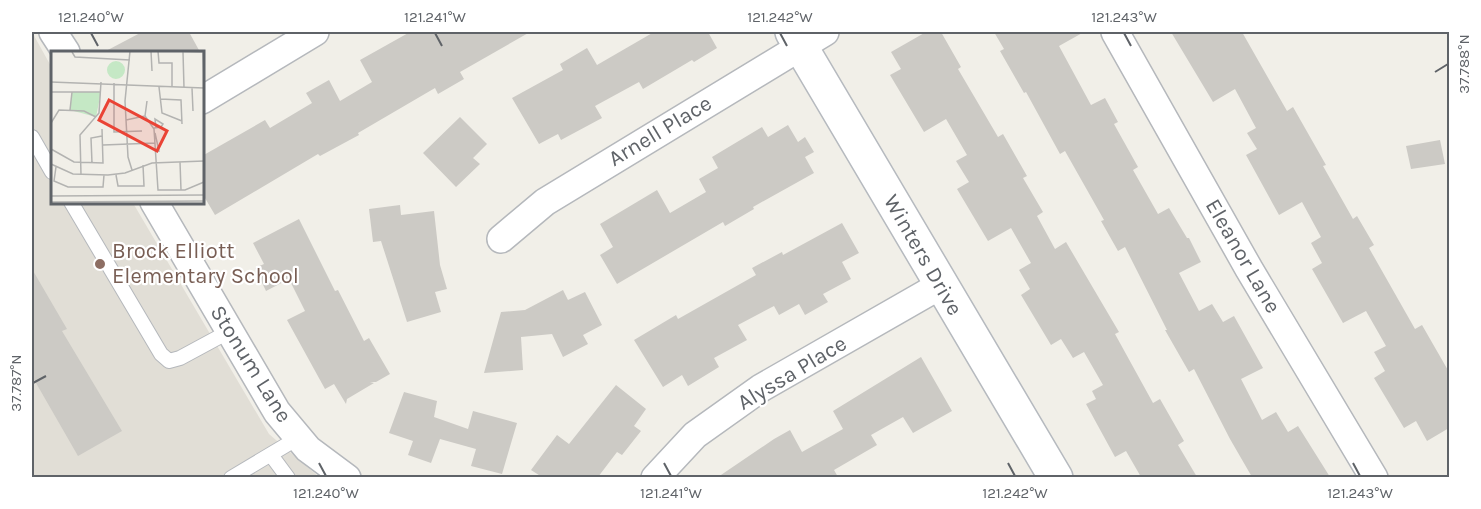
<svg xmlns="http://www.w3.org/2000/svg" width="1481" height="509" font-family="Karla,sans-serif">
  <rect width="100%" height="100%" fill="#f1efe8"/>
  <path fill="#e1ded6" d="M32,32L52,68V202L133,203L269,434L319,477H32Z"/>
  <g fill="#cccac5">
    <path d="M142,32H189L200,52H104Z"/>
    <path d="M410,32H530L460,72L464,79L438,94L435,88L358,133L359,135L320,156L318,154L215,215L202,193V156L265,120L270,128L312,103L306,93L329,80L340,101L372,82L360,60Z"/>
    <path d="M654,32H708L717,48L694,62L692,60L643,89L639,82L595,106L602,118L561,140L558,134L539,144L512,98L563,70L560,64L587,48L597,65Z"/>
    <path d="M926,32H941L961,67L958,69L998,137L1003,134L1027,176L1023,178L1043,212L1037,216L1055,249L1066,242L1119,332L1115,334L1153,403L1160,399L1184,441L1178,445L1197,477H1141L1126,451L1115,457L1086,404L1096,399L1092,391L1103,385L1084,352L1073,358L1061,339L1051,345L1021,295L1030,289L1019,270L1031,263L1011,228L988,241L957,189L969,182L956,161L967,155L946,119L924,132L890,75L901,69L891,52Z"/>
    <path d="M994,32H1084L1059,46L1091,105L1105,98L1118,122L1114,124L1138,167L1133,170L1158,214L1169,208L1187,238H1189L1201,262L1179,273L1199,311L1212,304L1223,322L1234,316L1263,368L1241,379L1262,420L1276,412L1288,432L1298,426L1330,477H1252L1230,439L1194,369L1189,372L1165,330H1167L1125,247L1118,251L1101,221L1104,220L1065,151L1060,154L1026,92L1024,93L1000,51L1004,49Z"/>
    <path d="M1171,32H1242L1287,111L1293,107L1326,165L1323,166L1353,219L1357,216L1374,245L1369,248L1415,329L1422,325L1449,372V428L1427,441L1416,421L1404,428L1374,378L1385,371L1374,352L1386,346L1366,311L1343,323L1312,269L1322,263L1311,243L1321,237L1302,202L1279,215L1246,155L1257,149L1247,133L1256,128L1235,89L1213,102Z"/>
    <path d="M460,117L487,144L473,158L480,164L456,187L423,153Z"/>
    <path d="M788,125L798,142L805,137L814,152L805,157L814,173L753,207L754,209L725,226L723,222L617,284L600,255L613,247L600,224L657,190L670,213L706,192L699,179L718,168L712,157L762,127L768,137Z"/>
    <path d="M1440,140L1445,164L1411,169L1406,146Z"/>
    <path d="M400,205L401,215L434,211L440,265L447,289L435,292L441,312L407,322L381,241L373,242L369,209Z"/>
    <path d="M299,219L335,291L338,290L364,341L369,338L390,374L376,382H370L374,383L347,399L346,404L334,384L325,389L287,320L305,311L289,279L266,291L255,268L264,264L253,243Z"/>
    <path d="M842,223L859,253L842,262L851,279L823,294L828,302L805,315L799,304L779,315L774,306L738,325L747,340L714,358L719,367L688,386L682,375L663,387L634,340L676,315L678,319L756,275L752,268L782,252L783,255Z"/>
    <path d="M32,269L67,329L62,331L122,431L78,456L32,376Z"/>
    <path d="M563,290L568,300L585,292L602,325L583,335L588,344L563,357L552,334L521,337L523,370L484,373L501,312L525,310Z"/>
    <path d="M921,357L952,411L913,433L903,417L871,435L877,445L834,470L838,477H718L774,439L790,430L802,452L843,429L833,411Z"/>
    <path d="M616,385L646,409L634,426L641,431L622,455L617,452L598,477H542L531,470L557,435L569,444Z"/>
    <path d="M404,392L437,401L434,417L468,429L473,411L517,423L502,474L471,466L476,449L440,439L431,463L408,455L413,441L389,433Z"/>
  </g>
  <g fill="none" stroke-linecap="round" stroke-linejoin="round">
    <defs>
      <g id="lane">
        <path d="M32,137L52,172"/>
        <path d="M71,202L161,354L169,361L180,358L230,331"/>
        <path d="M271,455L288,478"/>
        <path d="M231,478L298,438"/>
      </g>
      <g id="street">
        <path d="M53,32L66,52"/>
        <path d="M1115,32L1249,269L1374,478"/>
        <path d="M202,100L315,32"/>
        <path d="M154,202L277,412L308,449L347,478"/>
        <path d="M501,239L545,202L825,32"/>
        <path d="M655,478L695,435L761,388L941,285"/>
      </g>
      <path id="secondary" d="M792,32L1056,478"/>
    </defs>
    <use href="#lane" stroke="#b5b8bc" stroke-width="16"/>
    <use href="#street" stroke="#b5b8bc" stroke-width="30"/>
    <use href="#secondary" stroke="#b6babf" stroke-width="36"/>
    <use href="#lane" stroke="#fff" stroke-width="14"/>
    <use href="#street" stroke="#fff" stroke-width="27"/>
    <use href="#secondary" stroke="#fff" stroke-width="33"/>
  </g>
  <path fill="none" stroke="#5f6368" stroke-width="2" d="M91,33L98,46M435,33L442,46M780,33L787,46M1124,33L1131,46M1435,72L1448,64M33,383L46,376M319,463L326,476M664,463L671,476M1008,463L1015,476M1353,463L1360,476"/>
  <circle fill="#8d6e63" stroke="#fff" stroke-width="2" cx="100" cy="264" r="6"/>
  <g text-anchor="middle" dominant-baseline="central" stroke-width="4.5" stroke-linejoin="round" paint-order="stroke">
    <g font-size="22" fill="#5f6368" stroke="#fff">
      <text transform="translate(660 131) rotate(-31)">Arnell Place</text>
      <text transform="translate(923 255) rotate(60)">Winters Drive</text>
      <text transform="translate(1243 256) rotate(60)">Eleanor Lane</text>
      <text transform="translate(251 364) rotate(58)">Stonum Lane</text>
      <text transform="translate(792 373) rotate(-31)">Alyssa Place</text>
    </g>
    <g font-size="22" fill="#785e54" stroke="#fff" text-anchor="start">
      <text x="112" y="251">Brock Elliott<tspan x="112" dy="25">Elementary School</tspan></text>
    </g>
  </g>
  <g transform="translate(51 51)">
    <rect width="153" height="153" fill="#f1efe8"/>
    <path d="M56 19a9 9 0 1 1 18 0a9 9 0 1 1-18 0ZM21,41H50L45,66L19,59Z" fill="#c5e8c5"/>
    <path fill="none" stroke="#b3b3b1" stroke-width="1.5" d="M79,0L74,50L77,106L81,119M100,0L101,20M107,0L108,12H121V35M122,0L153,1M21,1L24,6L79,9M132,1L133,37M152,1L153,29M0,31L153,37M63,32V81L91,80M108,36L111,62L131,70M141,37L142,60M0,41H50M109,48L130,49L131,73M19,59L21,41M94,65L103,78L107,139H134L153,131M75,69L94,65L96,50M0,72L8,59L33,60L45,66M103,77L110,76L112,73L104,68L105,77M104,82L108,100H104M52,94L104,92M0,98L23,111L52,112L51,78M129,111L130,139M41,112L40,87L51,85M0,113L22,123L57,124L74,122L101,112L153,110M5,116L3,130L17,136H52L53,124M30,124L29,84L48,62L50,31M65,124L67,135H93L92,114M0,145L153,144M0,151L153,150"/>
    <path fill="#ea4335" fill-opacity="0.15" stroke="#ea4335" stroke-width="3" d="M58,49L116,80L106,100L48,69Z"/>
    <rect width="153" height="153" fill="none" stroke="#5f6368" stroke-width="3"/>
  </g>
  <rect width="1481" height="509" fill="none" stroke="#ffffff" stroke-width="66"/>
  <rect x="33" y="33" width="1415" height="443" fill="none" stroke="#5f6368" stroke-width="2"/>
  <g font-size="15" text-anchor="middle" fill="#5f6368">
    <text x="91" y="22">121.240°W</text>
    <text x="435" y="22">121.241°W</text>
    <text x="780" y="22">121.242°W</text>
    <text x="1124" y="22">121.243°W</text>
    <text transform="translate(1464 64) rotate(-90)" y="5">37.788°N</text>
    <text transform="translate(16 383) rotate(-90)" y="5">37.787°N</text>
    <text x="326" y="498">121.240°W</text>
    <text x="671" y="498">121.241°W</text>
    <text x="1015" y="498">121.242°W</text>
    <text x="1360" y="498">121.243°W</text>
  </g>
</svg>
